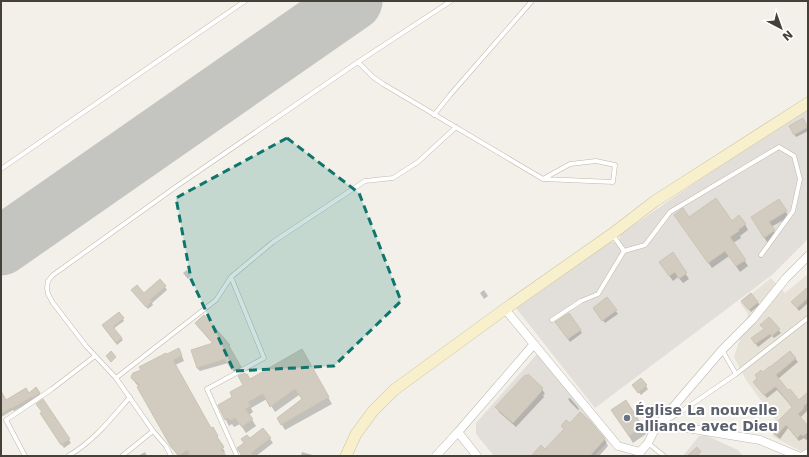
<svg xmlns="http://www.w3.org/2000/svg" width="809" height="457" font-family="'DejaVu Sans',sans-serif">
  <rect width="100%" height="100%" fill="#f2f0e9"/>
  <path fill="#e6e2d7" d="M808,274V455L772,436L779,425L746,380L734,357L748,314L740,303L771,278L785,293Z"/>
  <g fill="#e2dfda">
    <path d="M808,109V239L772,275L595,408L516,308L603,245L610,242H618L621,234L752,143Z"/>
    <path d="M538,353L612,437L594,456H494L476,434V423Z"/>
    <path d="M705,435L738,450L743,456H683L699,436Z"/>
  </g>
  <g fill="#0003">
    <path d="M803,119L808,129V131L796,137L790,126Z"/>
    <path d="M779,201L789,217L771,227L777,236L767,242L752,217Z"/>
    <path d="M675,216L689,218L745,224L748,230L740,236L741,238L733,243L748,266L740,272L729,256L712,268Z"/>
    <path d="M672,253L689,279L683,283L678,277L673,281L663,267Z"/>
    <path d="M187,270L191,276L188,279L183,273Z"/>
    <path d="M160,280L167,290L152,303L153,305L148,309L134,293L144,294Z"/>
    <path d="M808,289V303L799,311L792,302Z"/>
    <path d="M484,290L488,296L484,299L480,293Z"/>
    <path d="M607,298L618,314L605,323L596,311Z"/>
    <path d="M758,302L759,305L751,312L745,304Z"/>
    <path d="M769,318L781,333L774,338L772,336L758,347L754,341L764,329Z"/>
    <path d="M123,319L124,321L113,329L123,340L117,345L104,328Z"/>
    <path d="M196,323L229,346L231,350L230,351L242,371L235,373L228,363L200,371L197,368L213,344L198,327Z"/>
    <path d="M558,326L580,330L582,333L570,342Z"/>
    <path d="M302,351L332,404L285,430L278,418L302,399L299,395L275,412L267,399L251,408L253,412L249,415L256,426L246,433L240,424L234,427L232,424L229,426L219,406L234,398L250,381Z"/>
    <path d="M790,352L798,362L778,379L788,391L799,401L808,394V410L800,418L808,427V438L806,440L804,438L799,441L788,428L780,439L774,434L772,430L793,408L777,390L767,398L756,386L763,373L770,368Z"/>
    <path d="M181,354L184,361L175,365L211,429L212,428L220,441H219L225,452L223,454L224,456H192L190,454L188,456H179L175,452L140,387L136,384L133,379Z"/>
    <path d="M641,379L648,389L641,395L635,388Z"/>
    <path d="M542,389L545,394L543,395L544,397L516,427L499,412L497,407Z"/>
    <path d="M40,393L41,396L14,411L13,410L1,417V397L6,401Z"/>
    <path d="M570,398L577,406L579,409L578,410L570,402L568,399Z"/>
    <path d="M43,401L71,443L64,448L43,417Z"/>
    <path d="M617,417L642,427L646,434L633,443Z"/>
    <path d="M590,422L605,440L608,446L599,456H532L546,451L564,430L562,426Z"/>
    <path d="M263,429L273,443L256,456H243L250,440Z"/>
    <path d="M145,452L147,456H138Z"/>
    <path d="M302,452L316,456H301Z"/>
  </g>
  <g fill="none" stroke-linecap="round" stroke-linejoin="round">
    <path stroke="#c4c4c0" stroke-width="59" d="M1,246L353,1"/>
  </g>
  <g fill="#d2ccc0" stroke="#ccc4b4">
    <path d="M803,118L808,127L794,135L789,126Z"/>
    <path d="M716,198L732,221L739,215L746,224L738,230L739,231L730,237L746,260L736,266L725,251L708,263L674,215L683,208L689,217Z"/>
    <path d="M779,199L787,211L769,222L775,230L764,238L751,217Z"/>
    <path d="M673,252L687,273L679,279L675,272L669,276L659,262Z"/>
    <path d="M160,279L166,286L150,300L152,301L146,307L131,290L137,285L144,293Z"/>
    <path d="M808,287V298L797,308L791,302Z"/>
    <path d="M751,293L758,302L749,310L741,301Z"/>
    <path d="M607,297L617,310L602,321L593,308Z"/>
    <path d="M119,312L124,318L113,327L122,338L116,343L102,325Z"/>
    <path d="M569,313L581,330L568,339L555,322Z"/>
    <path d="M204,315L230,345L229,346L241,367L235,370L234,369L232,370L225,359L197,368L191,350L213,343L195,323Z"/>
    <path d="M769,317L780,329L772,336L770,334L755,344L751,338L764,329L760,325Z"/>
    <path d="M179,348L182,356L173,360L211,428L213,427L218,436L217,437L224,447L221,449L226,456H191L187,450L179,456L171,447L137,387L140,385L132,379L131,377L133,373L141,370L139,367L166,353L167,354Z"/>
    <path d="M302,349L329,397L281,425L277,418L302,399L295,389L270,407L263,394L248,402L251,406L245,409L253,419L242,427L235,418L230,421L228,418L225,420L218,405L232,397L230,392L243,385L238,376L245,373L246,375L247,374L250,379Z"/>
    <path d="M111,351L116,357L111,362L106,356Z"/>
    <path d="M790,351L796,358L776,375L788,390L790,389L799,400L808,392V402L803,407L804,408L798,414L808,426V432L803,436L801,434L797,438L786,425L777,435L771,430L777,422L792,407L776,387H775L764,395L753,382L757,378L755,375L761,370L763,372L770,366V367Z"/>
    <path d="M528,374L543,388L541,390L542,391L513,423L495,407L525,375L526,376Z"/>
    <path d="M641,378L647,385L638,393L632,385Z"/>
    <path d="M36,387L40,393L32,398V397L11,409V408L1,414V391L6,400L26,388L29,393Z"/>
    <path d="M43,399L70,439L61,445L40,413L42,412L36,404Z"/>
    <path d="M626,400L643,427L629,436L611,410Z"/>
    <path d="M580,412L590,421L605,439L590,456H531L541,445L545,449L564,429L561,426L566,420L570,423Z"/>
    <path d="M263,428L271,438L251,453L254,456H242L237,448L244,443L241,439L247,435L250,438Z"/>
    <path d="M697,447L701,452L697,456H687Z"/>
  </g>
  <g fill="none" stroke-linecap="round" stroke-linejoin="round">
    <defs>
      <g id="lane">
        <path d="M358,62L373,77L383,84L543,179L613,182L615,165L596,161L570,164L543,179"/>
        <path d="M434,115L450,95L532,1"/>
        <path d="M1,169L245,1"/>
        <path d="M612,234L624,251L645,245L670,212L779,147L794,156L800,179L793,211L761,255"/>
        <path d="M231,277L264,358L207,389L237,456"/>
        <path d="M552,320L581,301L598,294L624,251"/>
        <path d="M722,350L736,374"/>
        <path d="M116,378L216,300L231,277L273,242L365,181L393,178L418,162L456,127"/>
        <path d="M662,423L679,413L736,374L808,318"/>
        <path d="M648,443L664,456"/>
        <path d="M25,456L6,420L52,389L95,356"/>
        <path d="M68,456C93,442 111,419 130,397"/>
        <path d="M122,456L153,431"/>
        <path d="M171,456L166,446L153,431L116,378L86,346L53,303L48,294L47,288L48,281L53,275L177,186L358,62L451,1"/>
      </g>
      <g id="street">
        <path d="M505,309L618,446L640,452"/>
        <path d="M656,427H681L760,440L798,456"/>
        <path d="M458,432L477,456"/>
        <path d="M436,456L458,432L534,344"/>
        <path d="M639,456L640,452L648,443L656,427L722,350L753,319L786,278L808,256"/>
        <path d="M803,456L808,453"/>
      </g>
      <path id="secondary" d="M346,456L356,434L373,411L394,390L505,309L612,234L655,201L808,103"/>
    </defs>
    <use href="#lane" stroke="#bdb8ac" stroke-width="5"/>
    <use href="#street" stroke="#bdb8ac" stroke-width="9"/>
    <use href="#secondary" stroke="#ccc39e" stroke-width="12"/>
    <use href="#lane" stroke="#fff" stroke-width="4"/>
    <use href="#street" stroke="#fff" stroke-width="8"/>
    <use href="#secondary" stroke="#f8f0cd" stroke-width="11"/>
  </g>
  <path fill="#0f766e" fill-opacity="0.2" stroke="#0f766e" stroke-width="3" stroke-dasharray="8 5" stroke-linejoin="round" d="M287,138L359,193L401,301L334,366L234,371L191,279L176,198Z"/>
  <circle fill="#6b7280" stroke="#fff" stroke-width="1.5" cx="627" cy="418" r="4"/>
  <g text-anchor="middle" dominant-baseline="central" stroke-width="4" stroke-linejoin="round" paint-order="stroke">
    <g font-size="14" font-weight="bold" fill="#5b616d" stroke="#fff" text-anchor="start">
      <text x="635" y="410">Église La nouvelle<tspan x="635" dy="16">alliance avec Dieu</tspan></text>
    </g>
  </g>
  <rect width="809" height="457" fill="none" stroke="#454138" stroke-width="4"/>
  <g transform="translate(781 28) rotate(139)" stroke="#ffffff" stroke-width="3" paint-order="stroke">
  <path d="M0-3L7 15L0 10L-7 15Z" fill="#454138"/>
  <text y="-6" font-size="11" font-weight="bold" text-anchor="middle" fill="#454138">N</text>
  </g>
</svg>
